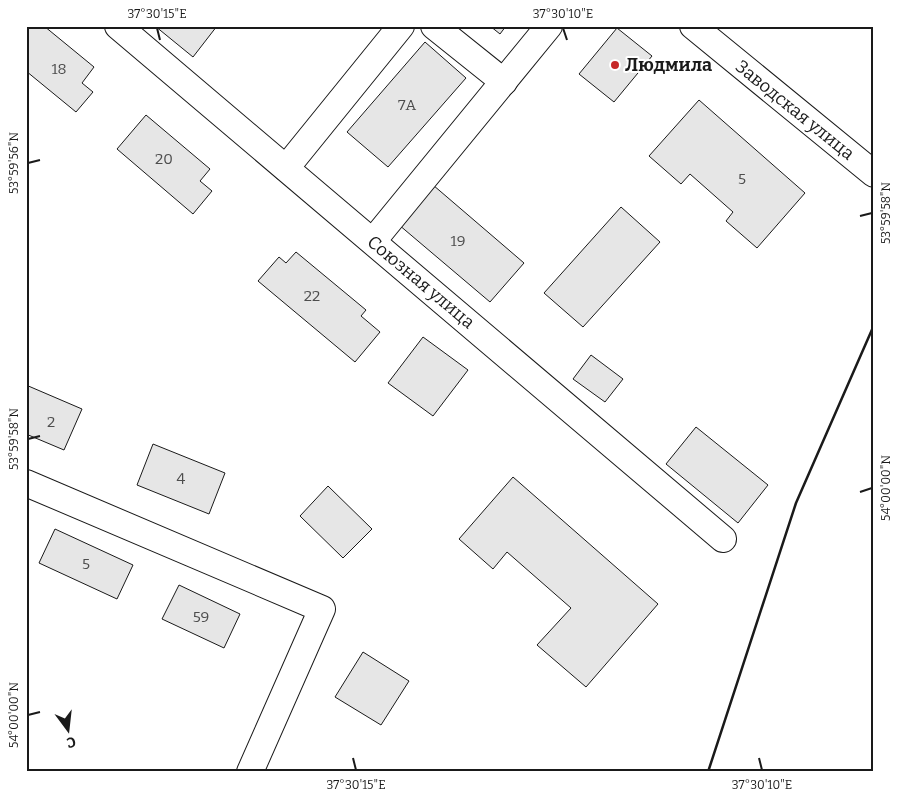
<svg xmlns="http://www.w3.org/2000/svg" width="900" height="798" font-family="Bitter,serif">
  <rect width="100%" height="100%" fill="#fff"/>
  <g fill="#e6e6e6" stroke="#1a1a1a">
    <path d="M27,26H44L94,67L82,83L93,92L76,112L26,71Z"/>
    <path d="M155,26H217L193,57Z"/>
    <path d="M490,26H506L500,34Z"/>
    <path d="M617,28L652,56L614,102L579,74Z"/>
    <path d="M425,42L466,78L388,167L347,132Z"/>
    <path d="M699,100L805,193L757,248L726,221L733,212L690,174L681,184L649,156Z"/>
    <path d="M146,115L210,169L200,181L212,191L193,214L117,149Z"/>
    <path d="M426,179L524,263L490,302L392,219Z"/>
    <path d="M621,207L660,242L583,327L544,293Z"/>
    <path d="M296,252L366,310L361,316L380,332L355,362L258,281L279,257L286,263Z"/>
    <path d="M423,337L468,370L433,416L388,383Z"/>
    <path d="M591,355L623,379L605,402L573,379Z"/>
    <path d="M26,385L82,409L64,450L26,434Z"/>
    <path d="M696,427L768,485L738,523L666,464Z"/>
    <path d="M153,444L225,473L209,514L137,485Z"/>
    <path d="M513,477L658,604L586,687L537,645L571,608L507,552L493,569L459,539Z"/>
    <path d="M328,486L372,529L343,558L300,516Z"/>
    <path d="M55,529L133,565L117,599L39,563Z"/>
    <path d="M179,585L240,614L224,648L162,619Z"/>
    <path d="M363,652L409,681L381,725L335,697Z"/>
  </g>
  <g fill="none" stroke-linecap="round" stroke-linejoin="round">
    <defs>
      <g id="street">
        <path d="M118,26L723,539"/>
        <path d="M434,26L504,82"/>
        <path d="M693,26L874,174"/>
        <path d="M286,168L401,26"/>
        <path d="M373,241L549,26"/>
        <path d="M26,483L322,609L250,772"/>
      </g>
    </defs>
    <use href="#street" stroke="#1a1a1a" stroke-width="28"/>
    <use href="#street" stroke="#fff" stroke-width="26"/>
    <path stroke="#1a1a1a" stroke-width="2.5" d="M708,772L796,503L874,325"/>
  </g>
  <path fill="none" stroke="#1a1a1a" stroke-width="2" d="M157,28L160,40M563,28L567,40M28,163L40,160M860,216L872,213M28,439L40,436M860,492L872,488M28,715L40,712M353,758L356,770M759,758L762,770"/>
  <circle fill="#c62828" stroke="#fff" stroke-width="2" cx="615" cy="65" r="5"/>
  <g text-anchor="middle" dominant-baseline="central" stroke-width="4" stroke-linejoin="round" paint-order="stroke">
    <g font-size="15" fill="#4d4d4d">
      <text x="59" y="69">18</text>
      <text x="407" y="105">7А</text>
      <text x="164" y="159">20</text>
      <text x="742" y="179">5</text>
      <text x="458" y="241">19</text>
      <text x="312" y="296">22</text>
      <text x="51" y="422">2</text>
      <text x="181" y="479">4</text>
      <text x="86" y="564">5</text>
      <text x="201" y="617">59</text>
    </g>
    <g font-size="18" font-weight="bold" fill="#1a1a1a" stroke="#fff" text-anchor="start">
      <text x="625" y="65">Людмила</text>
    </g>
    <g font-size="18" fill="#1a1a1a" stroke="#fff">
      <text transform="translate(795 110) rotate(39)">Заводская улица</text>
      <text transform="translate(421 282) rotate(40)">Союзная улица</text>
    </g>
  </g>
  <rect width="900" height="798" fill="none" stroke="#ffffff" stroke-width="55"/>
  <g transform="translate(68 730) rotate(165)" stroke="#ffffff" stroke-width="4" paint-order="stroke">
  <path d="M0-4L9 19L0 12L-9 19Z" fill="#1a1a1a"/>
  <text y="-8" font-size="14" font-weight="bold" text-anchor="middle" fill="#1a1a1a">С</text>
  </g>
  <rect x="28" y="28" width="844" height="742" fill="none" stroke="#1a1a1a" stroke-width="2"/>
  <g font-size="12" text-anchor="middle" fill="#1a1a1a">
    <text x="157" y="18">37°30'15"E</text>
    <text x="563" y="18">37°30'10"E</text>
    <text transform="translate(14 163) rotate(-90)" y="4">53°59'56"N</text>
    <text transform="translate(886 213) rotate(-90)" y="4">53°59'58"N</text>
    <text transform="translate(14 439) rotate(-90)" y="4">53°59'58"N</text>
    <text transform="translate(886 488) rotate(-90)" y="4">54°00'00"N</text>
    <text transform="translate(14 715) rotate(-90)" y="4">54°00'00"N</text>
    <text x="356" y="789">37°30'15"E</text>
    <text x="762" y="789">37°30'10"E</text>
  </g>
</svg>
